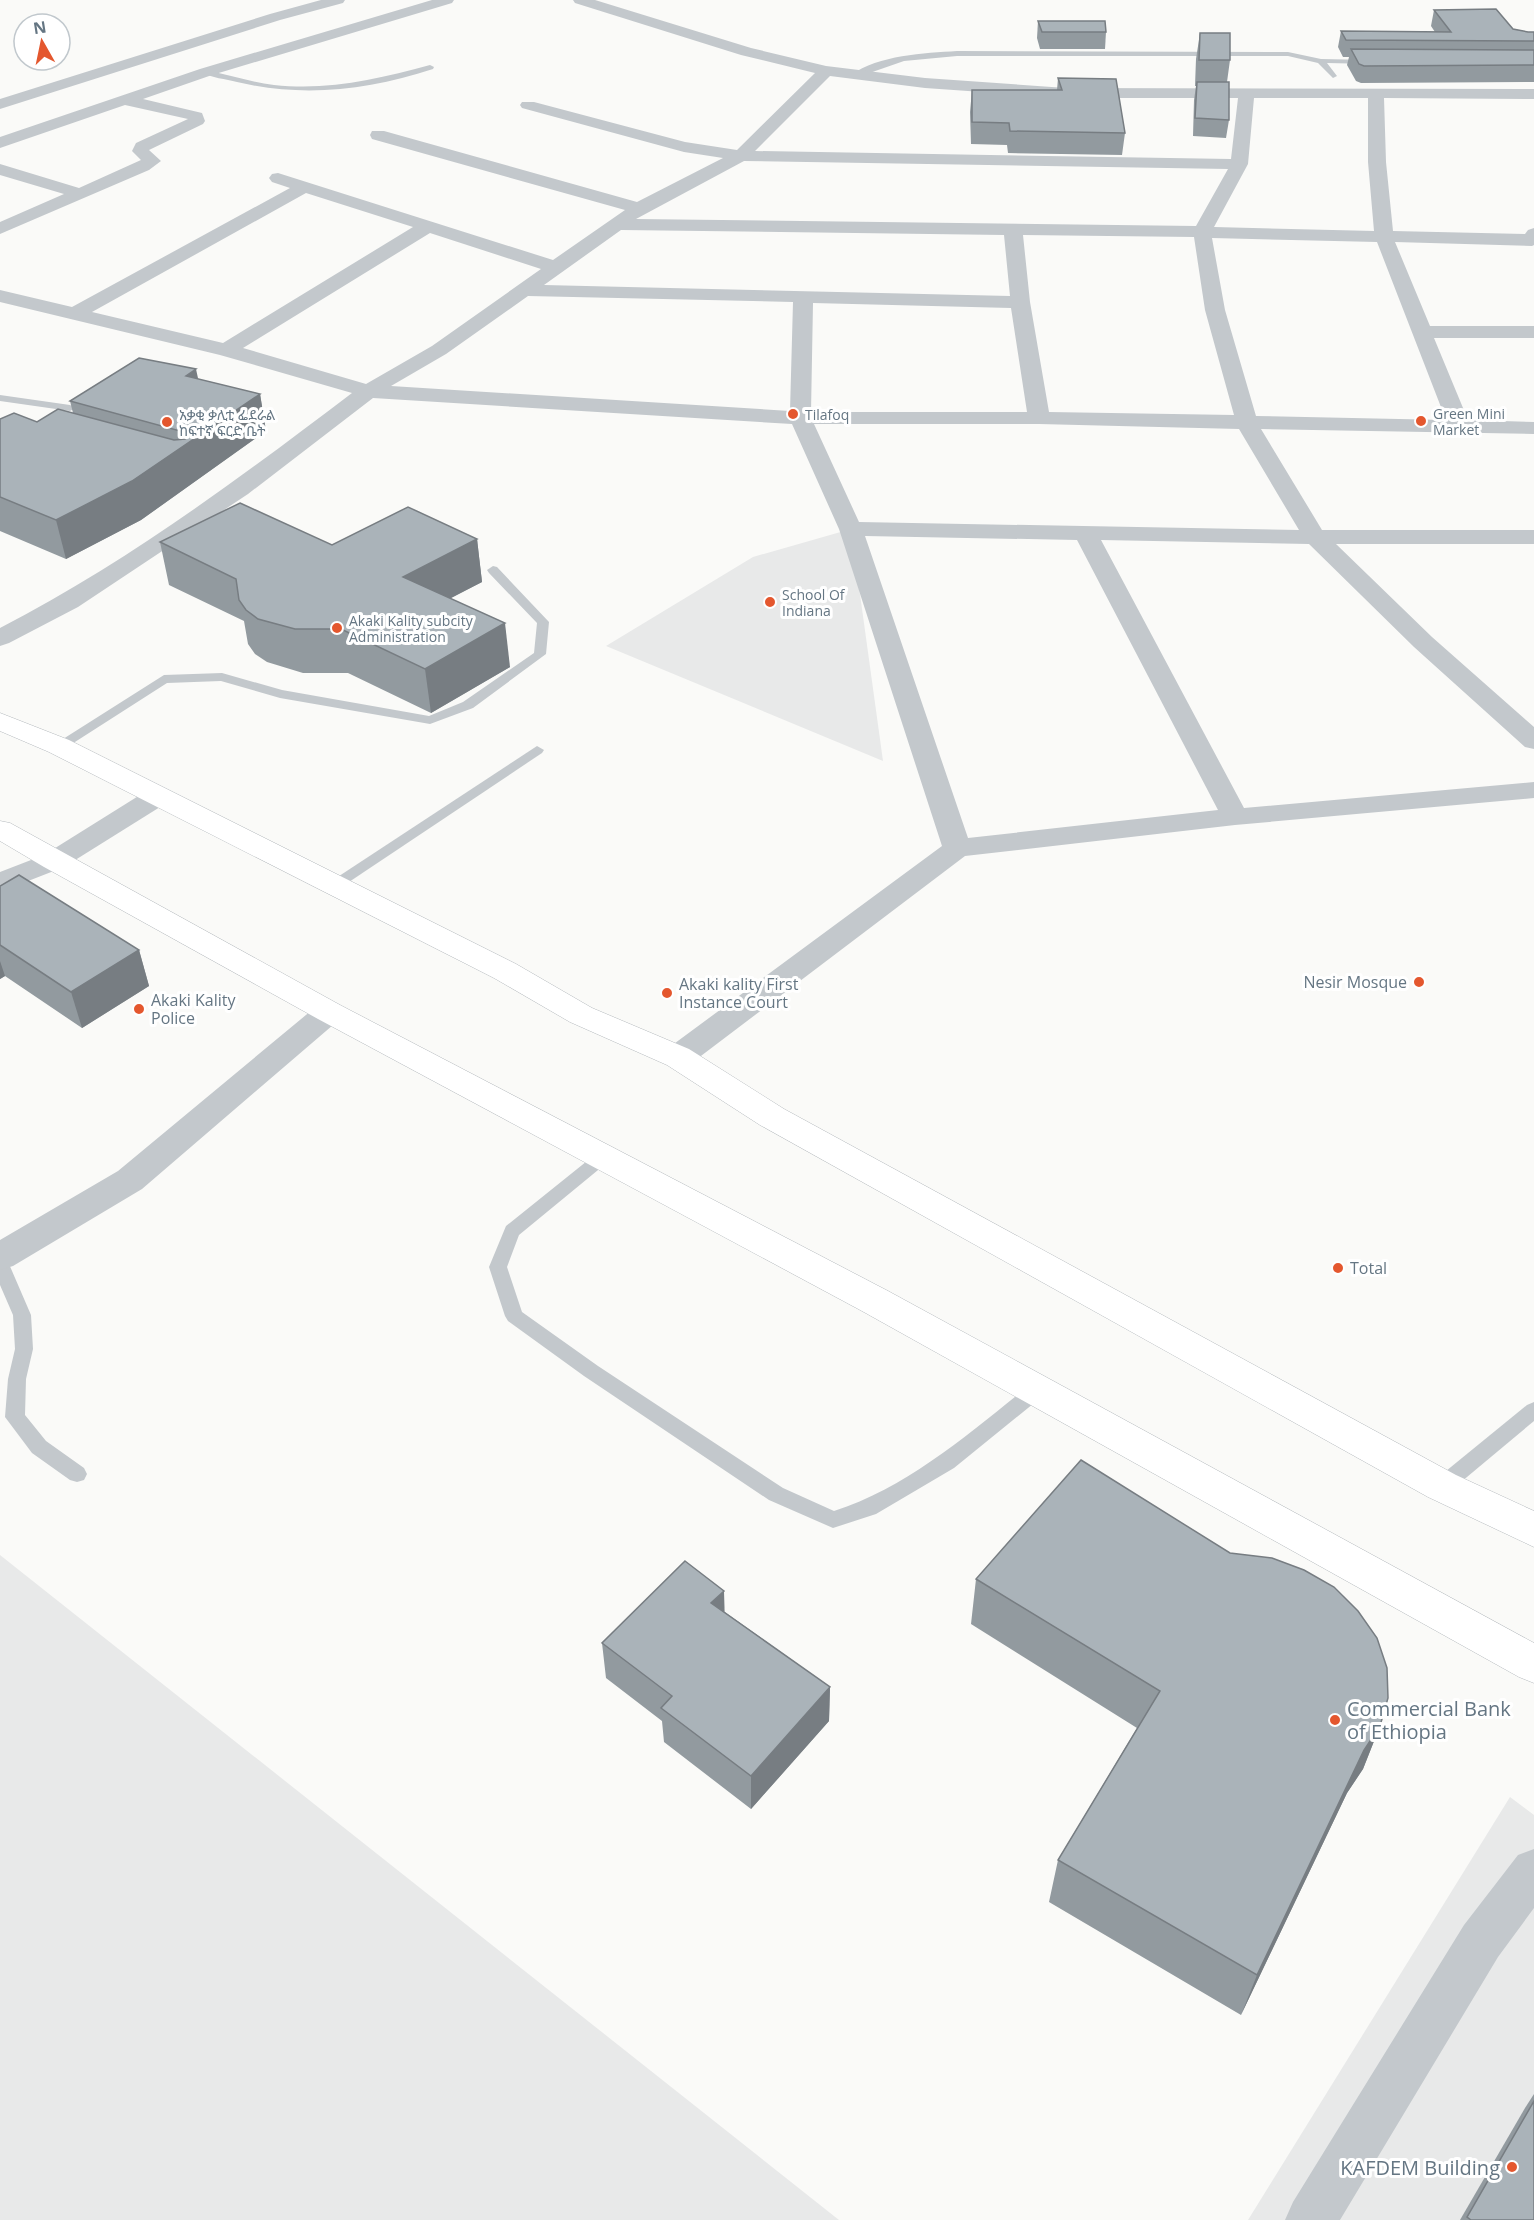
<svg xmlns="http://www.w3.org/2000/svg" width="1534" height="2220" font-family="'Open Sans','Noto Sans Ethiopic',sans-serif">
  <rect width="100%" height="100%" fill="#fafaf8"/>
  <g fill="#e8e9e9">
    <path d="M851,529L883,761L606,646L753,557Z"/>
    <path d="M0,1555L839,2220H0Z"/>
    <path d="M1510,1797L1534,1815V2220H1248Z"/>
  </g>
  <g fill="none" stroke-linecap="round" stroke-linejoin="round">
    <defs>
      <g id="primary">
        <path d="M0,713L69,740L516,964L592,1008L689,1049L784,1109L1456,1475L1534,1511V1547L1428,1497L760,1125L667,1065L570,1022L494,978L49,752L0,731Z"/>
        <path d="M0,821L10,823L340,1005L888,1291L1534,1643V1683L1519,1677L862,1311L318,1019L44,867L0,841Z"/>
      </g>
    </defs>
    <use href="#primary" stroke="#b5babe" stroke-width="1"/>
    <g fill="#c3c8cc" fill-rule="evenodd">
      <path d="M957,51L1288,52L1321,59L1371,60L1375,62L1371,64L1327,63L1337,76L1333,78L1318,63L1288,56H957L904,61L858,77L851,75C879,55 924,53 957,51Z"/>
      <path d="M430,65L434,67L433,69C368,90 304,98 237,82C226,79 211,78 202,72L206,70C229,75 251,82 274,85C329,91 378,79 430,65Z"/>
      <path d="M0,395L70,405L75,408L70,411L0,401Z"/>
      <path d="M493,566L497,567L549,622L546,654L473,708L430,724L280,698L221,681L167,683L64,749H54L52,746L164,675L222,673L282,690L429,716L463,702L534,653L537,623L489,573L487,570Z"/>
      <path d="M537,746L544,750L542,753L340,888H330L328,885L330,882Z"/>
      <path d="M603,1151L609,1153L611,1157L609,1161L519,1235L507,1267L522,1312L598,1366L783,1488L834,1511C909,1487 969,1433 1030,1385L1037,1383L1044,1385L1046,1390L1044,1395L954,1468L876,1514L833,1528L769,1500L584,1376L508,1321L505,1316L489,1267L506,1226L597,1153Z"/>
      <path d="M0,1257L6,1259L9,1264L31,1315L33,1349L26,1379L25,1415L46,1441L84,1468L87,1474L84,1480L77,1482L70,1480L32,1453L5,1417L8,1379L15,1349L13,1315L0,1285Z"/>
      <path d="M1534,1402V1421L1449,1492L1442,1494L1435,1492L1432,1486L1435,1480L1527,1405Z"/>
    </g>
    <g fill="#c3c8cc" fill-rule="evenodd">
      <path d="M321,0H345L343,3L280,20L0,109V99L270,14Z"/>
      <path d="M432,0H454L452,3L212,75L143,99L202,113L205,121L203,124L149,150L161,161L149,170L0,234V222L64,194L0,175V164L79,188L141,160L132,151L136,143L188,119L125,105L0,148V137L200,69Z"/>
      <path d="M573,0H595L751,48L826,66L925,78L1066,88L1534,89V99L1384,98L1386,162L1393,231L1525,234L1528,230L1534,228V245L1532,246L1395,242L1430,326H1534V338H1434L1468,420L1534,422V434L1261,429L1322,530H1534V544H1336L1432,637L1534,727V749L1525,747L1414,647L1309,544L1101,540L1244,808L1534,782V798L1235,825L965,856L689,1065L678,1068L667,1065L662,1057L667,1049L942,846L839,529L792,424L373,398L248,494L78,607L9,643L0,646V628C126,563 240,478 352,393L220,355L0,302V290L72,307L290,188L272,182L269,178L272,174L278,173L553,260L625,210L372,139L370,135L372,131H384L637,202L723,158L684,152L522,108L520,105L522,102H534L685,142L737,150L815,73L741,55L575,3ZM830,76L925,88L1066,98H1238L1231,159L755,151ZM1254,98H1368V162L1374,231L1214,227L1248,164ZM744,161L1228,169L1196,226L636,219ZM306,193L413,227L223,343L92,312ZM621,230L1004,235L1010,296L544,285ZM430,233L541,269L432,346L366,384L243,348ZM1023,235L1194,237L1205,310L1234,415L1049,412L1030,302ZM1212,238L1377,242L1446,420L1256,416L1225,310ZM528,296L793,302L790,411L391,386L446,354ZM813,303L1011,308L1027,412H811ZM814,424H1039L1239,429L1299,530L859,522ZM865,536L1077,540L1218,810L968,838Z"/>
      <path d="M158,788L168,790L172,796L168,802L64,867L0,892V872L44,855L148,790Z"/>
      <path d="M329,1002L340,1005L345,1012L340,1019L142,1189L13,1266L0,1270V1240L118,1171L318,1005Z"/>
      <path d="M1534,1849V1908L1498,1957L1340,2220H1285L1293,2202L1464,1925L1518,1855Z"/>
    </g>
    <use href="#primary" fill="#fff" fill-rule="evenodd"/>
  </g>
  <g fill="#929a9f">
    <path d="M1434,10L1513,29L1528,32H1534V82L1361,83L1356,81L1347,65L1349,57H1343L1338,47L1341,31L1435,32L1431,26Z"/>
    <path d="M1038,21L1106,32L1105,49H1040L1037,38Z"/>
    <path d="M1200,33L1230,60L1227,82L1229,120L1226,138L1193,136L1194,100L1196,86H1195L1196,59Z"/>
    <path d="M1058,78L1125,133L1122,155L1008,153L1007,145L971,144L970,112L972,90H1057Z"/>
    <path d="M198,379L260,394L266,431L141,520L66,559L0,531V419L37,422L73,413L70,401Z"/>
    <path d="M477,539L482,582L450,598L510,667L431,713L348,673H303L267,662L255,654L248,644L244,621L169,585L160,542L332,545Z"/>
    <path d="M0,886L139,950L149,986L82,1028L5,976L0,979Z"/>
    <path d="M976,1579L1380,1726L1363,1769L1347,1793L1241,2015L1049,1902L1058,1860L1137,1728L971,1624Z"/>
    <path d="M725,1612L830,1687L829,1721L751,1809L664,1742L662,1721L606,1678L602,1643Z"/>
    <path d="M1534,2094V2220H1460L1525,2108Z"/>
  </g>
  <g fill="#777d82">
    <path d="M196,369L204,406L186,376Z"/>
    <path d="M260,394L266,431L141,520L66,559L56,520Z"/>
    <path d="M477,539L482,582L409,620L403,577Z"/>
    <path d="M505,623L510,667L431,713L425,669Z"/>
    <path d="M139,950L149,986L82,1028L71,992Z"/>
    <path d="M0,961L5,976L0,979Z"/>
    <path d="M724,1591L725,1625L711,1603Z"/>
    <path d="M830,1687L829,1721L751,1809V1776Z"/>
    <path d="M1380,1726L1363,1769L1347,1793L1241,2015L1257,1975L1364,1750Z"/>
  </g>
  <g fill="#aab3b9" stroke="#777d82" stroke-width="1.5">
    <path d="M1496,9L1513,29L1528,32H1534V41L1346,40L1341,31L1451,32L1434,10Z"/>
    <path d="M1038,21H1105L1106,32H1042Z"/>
    <path d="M1200,33H1230V60H1199Z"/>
    <path d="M1351,49L1534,50V65L1364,66L1359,64Z"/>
    <path d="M1058,78L1116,79L1125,133L1010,131L1009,123L972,122V90H1062Z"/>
    <path d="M1197,82H1229V120L1195,118Z"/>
    <path d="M139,358L196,369L186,376L260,394L132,481L56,520L0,497V419L14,413L37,422L58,409L174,440L185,439L184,432L70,401Z"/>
    <path d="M240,503L332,545L408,507L477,539L403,577L505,623L425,669L341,629H295L258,619L246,610L239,600L236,579L160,542Z"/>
    <path d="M19,875L139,950L71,992L0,945V886Z"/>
    <path d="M1081,1460L1230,1553L1272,1558L1304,1570L1334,1587L1358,1611L1377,1638L1387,1668L1388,1698L1380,1726L1364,1750L1257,1975L1058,1860L1160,1691L976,1579Z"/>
    <path d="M685,1561L724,1591L711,1603L830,1687L751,1776L661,1708L672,1696L602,1643Z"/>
    <path d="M1534,2101V2220H1471L1467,2217Z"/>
  </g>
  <g fill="#e4572e" stroke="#fff" stroke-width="2">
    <circle cx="793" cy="414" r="6"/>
    <circle cx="1421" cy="421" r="6"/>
    <circle cx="167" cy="422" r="6"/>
    <circle cx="770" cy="602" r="6"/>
    <circle cx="337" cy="628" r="6"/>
    <circle cx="1419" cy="982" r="6"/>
    <circle cx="667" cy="993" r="6"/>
    <circle cx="139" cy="1009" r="6"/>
    <circle cx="1338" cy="1268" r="6"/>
    <circle cx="1335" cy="1720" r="6"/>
    <circle cx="1512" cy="2167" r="6"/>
  </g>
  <g text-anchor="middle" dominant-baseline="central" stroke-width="6" stroke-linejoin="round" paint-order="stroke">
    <g font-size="14" fill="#657683" stroke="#fff" text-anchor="start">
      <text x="1433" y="413">Green Mini<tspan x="1433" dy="16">Market</tspan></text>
      <text x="179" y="414">አቃቂ ቃሊቲ ፌደራል<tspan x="179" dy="16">ከፍተኛ ፍርድ ቤት</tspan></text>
      <text x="805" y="414">Tilafoq</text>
      <text x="782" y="594">School Of<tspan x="782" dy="16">Indiana</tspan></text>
      <text x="349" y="620">Akaki Kality subcity<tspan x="349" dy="16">Administration</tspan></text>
    </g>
    <g font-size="16" fill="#657683" stroke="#fff" text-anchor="start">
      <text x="1407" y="982" text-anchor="end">Nesir Mosque</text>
      <text x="679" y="984">Akaki kality First<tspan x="679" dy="18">Instance Court</tspan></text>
      <text x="151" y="1000">Akaki Kality<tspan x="151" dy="18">Police</tspan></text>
      <text x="1350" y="1268">Total</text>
    </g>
    <g font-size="20" fill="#657683" stroke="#fff" text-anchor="start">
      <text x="1347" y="1708">Commercial Bank<tspan x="1347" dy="23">of Ethiopia</tspan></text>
      <text x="1500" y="2167" text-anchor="end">KAFDEM Building</text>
    </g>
  </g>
  <g transform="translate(42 42) rotate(351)"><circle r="28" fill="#ffffff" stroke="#c1c8cd" stroke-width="1.5"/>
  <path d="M0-4.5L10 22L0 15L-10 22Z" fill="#e4572e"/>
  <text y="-9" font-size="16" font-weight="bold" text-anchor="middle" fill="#657683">N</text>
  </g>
</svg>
